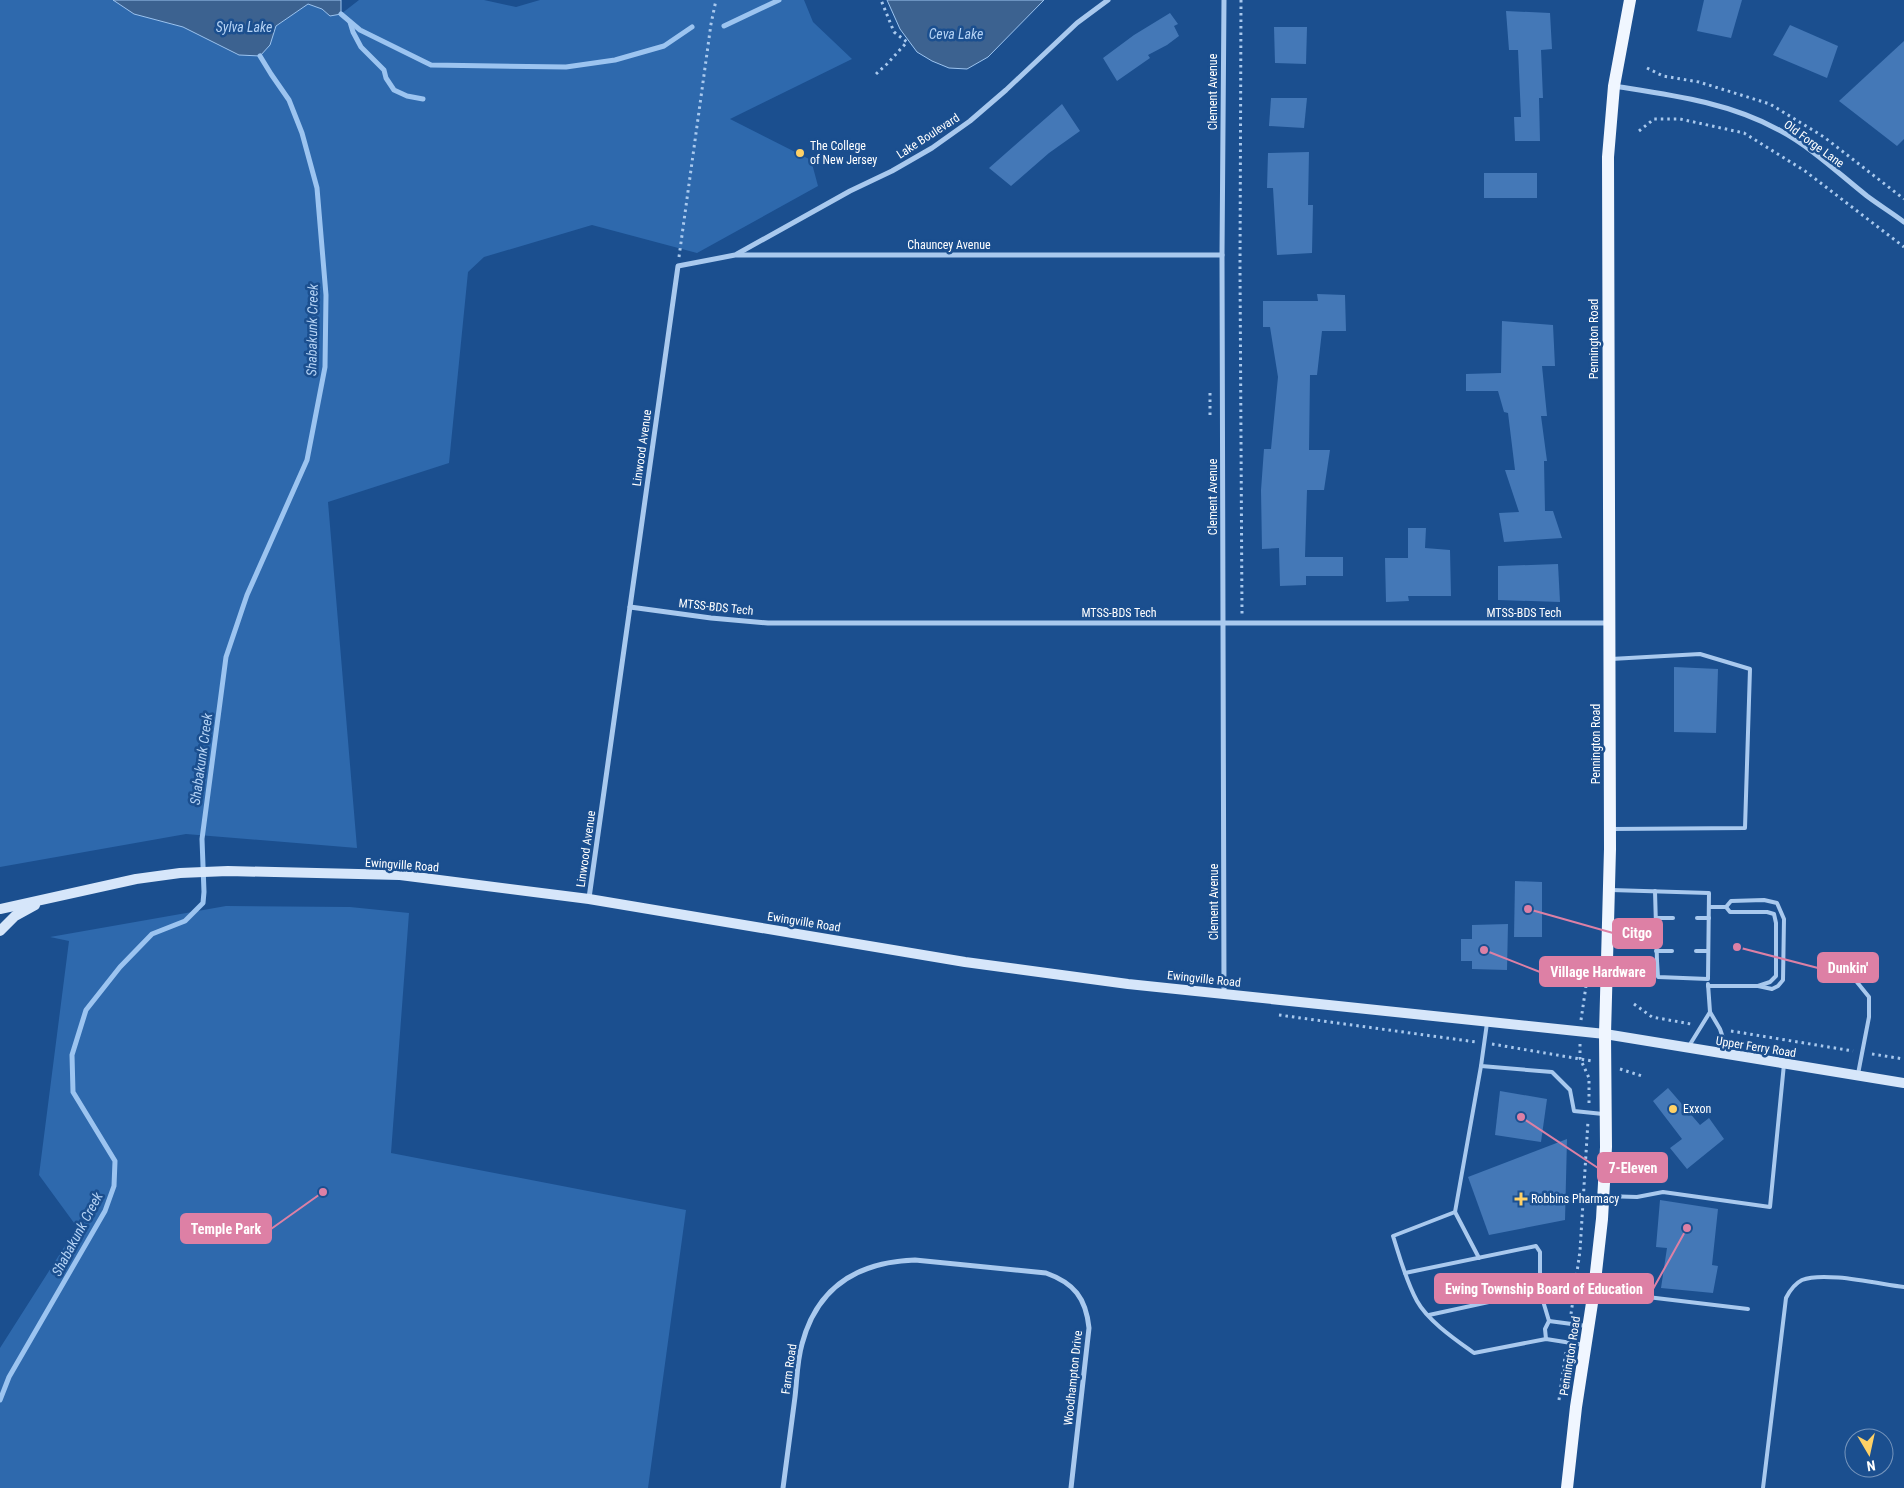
<svg xmlns="http://www.w3.org/2000/svg" width="1904" height="1488" font-family="'Roboto Condensed',sans-serif">
  <rect width="100%" height="100%" fill="#1b4f8f"/>
  <g fill="#2e69ad">
    <path d="M0,0H113L134,14L183,27L238,55L270,45L276,26L308,4L322,9L330,16L341,14L359,0H484L516,7L540,0H804L813,22L852,59L730,119L811,160L818,186L697,253L592,225L484,257L468,272L449,463L328,502L357,848L186,834L0,867Z"/>
    <path d="M226,906L350,907L409,913L391,1153L686,1210L648,1488H0V1348L77,1227L39,1175L69,941L50,937Z"/>
  </g>
  <g fill="#3c6290" stroke="#9cc4f0">
    <path d="M113,0H341V14L330,16L322,9L308,4L276,26L270,45L260,56L239,55L183,27L134,14Z"/>
    <path d="M887,0H1044L988,57L967,69L949,68L932,61L917,52L900,29Z"/>
  </g>
  <g fill="none" stroke-linecap="round" stroke-linejoin="round">
    <g stroke="#9cc4f0" stroke-width="5">
      <path d="M341,14L360,30L431,65L566,67L615,60L664,46L692,27"/>
      <path d="M350,22L353,32L361,47L384,70L386,78L394,90L407,96L423,99"/>
      <path d="M724,26L779,0"/>
      <path d="M0,1400L9,1377L105,1211L114,1186L115,1161L73,1092L72,1055L86,1010L120,967L152,934L185,921L203,903L204,892L202,839L226,657L247,595L307,460L325,367L326,295L317,188L302,133L289,100L271,74L260,56"/>
    </g>
  </g>
  <g fill="#4478b7">
    <path d="M1704,0H1742L1731,38L1697,31Z"/>
    <path d="M1506,11L1550,13L1552,49L1541,50L1543,98H1539L1540,141H1515L1514,117H1521L1518,50H1509Z"/>
    <path d="M1170,13L1178,24L1174,26L1179,36L1167,45L1148,55L1150,58L1117,81L1103,58L1134,35Z"/>
    <path d="M1790,25L1838,46L1827,78L1773,55Z"/>
    <path d="M1274,27H1307L1306,64L1275,63Z"/>
    <path d="M1904,41V139L1897,146L1839,101Z"/>
    <path d="M1271,98H1307L1304,128L1269,126Z"/>
    <path d="M1062,104L1080,131L1049,153L1011,186L989,168Z"/>
    <path d="M1309,152L1308,205H1313L1312,253L1277,255L1273,188H1267L1268,153Z"/>
    <rect x="1484" y="173" width="53" height="25"/>
    <path d="M1317,294L1345,295L1346,331H1322L1317,375H1310L1309,450H1330L1324,490H1307L1305,557H1343V576H1306V585L1280,586L1279,548L1262,549L1261,490L1264,449H1271L1278,377L1270,327H1263V301H1318Z"/>
    <path d="M1502,321L1553,325L1555,366H1542L1547,416H1541L1547,461H1544L1545,511H1553L1562,538L1504,542L1499,513L1519,512L1505,470H1515L1508,413L1504,412L1498,391H1466V374L1501,373Z"/>
    <path d="M1408,528H1426L1425,548L1450,550L1451,596H1408L1409,601L1386,602L1385,558H1408Z"/>
    <path d="M1558,564L1560,602L1498,600V566Z"/>
    <path d="M1674,667L1718,669L1716,733L1674,732Z"/>
    <path d="M1515,881L1542,882V937H1514Z"/>
    <path d="M1508,924L1507,970L1472,969V961H1461V939H1472V925Z"/>
    <path d="M1668,1088L1700,1125L1709,1118L1724,1139L1687,1169L1670,1148L1682,1139L1653,1101Z"/>
    <path d="M1500,1091L1547,1099L1541,1142L1495,1135Z"/>
    <path d="M1567,1139L1565,1220L1489,1235L1468,1177Z"/>
    <path d="M1660,1200L1718,1209L1712,1265L1718,1266L1713,1293L1661,1288L1667,1248L1656,1247Z"/>
  </g>
  <g fill="none" stroke-linecap="round" stroke-linejoin="round">
    <g stroke="#a9c9ee" stroke-width="3" stroke-dasharray="2.5 4" stroke-linecap="butt">
      <path d="M1241,0L1240,268L1242,614"/>
      <path d="M1647,68L1663,76L1699,82L1770,104L1824,137L1904,199"/>
      <path d="M876,74L887,64L907,42L894,32L881,0"/>
      <path d="M1639,131L1654,119H1680L1744,133L1805,171L1904,247"/>
      <path d="M679,257L711,24L716,0"/>
      <path d="M1210,393V415"/>
      <path d="M1634,1004L1652,1017L1691,1024"/>
      <path d="M1279,1015L1476,1042"/>
      <path d="M1581,1020L1586,986"/>
      <path d="M1731,1031L1853,1051"/>
      <path d="M1492,1044L1592,1061"/>
      <path d="M1580,1044V1058L1589,1078V1103"/>
      <path d="M1872,1054L1904,1059"/>
      <path d="M1620,1069L1642,1076"/>
      <path d="M1571,1314L1580,1251L1588,1121"/>
      <path d="M1559,1400L1566,1350"/>
    </g>
    <g stroke="#a9c9ee" stroke-width="4">
      <path d="M1611,659L1700,654L1750,669L1745,828L1612,829"/>
      <path d="M1655,891L1657,961"/>
      <path d="M1709,907H1726L1730,912H1767L1774,914L1776,923V976L1770,982L1758,986"/>
      <path d="M1656,918H1673"/>
      <path d="M1697,918H1709"/>
      <path d="M1656,951H1672"/>
      <path d="M1696,951H1708"/>
      <path d="M1609,963L1657,961L1658,977L1708,979L1709,893L1611,890"/>
      <path d="M1848,971L1869,997V1017L1858,1074"/>
      <path d="M1708,984L1710,1012L1720,1029L1728,1053"/>
      <path d="M1708,986H1758L1772,989L1778,986L1783,980L1784,919L1777,903L1764,900L1731,901L1726,907"/>
      <path d="M1487,1023L1481,1066L1552,1072L1570,1090L1574,1111L1603,1114"/>
      <path d="M1689,1046L1710,1012"/>
      <path d="M1481,1066L1455,1212L1393,1236C1400,1258 1406,1281 1417,1301C1428,1321 1456,1340 1474,1353L1546,1339L1584,1345"/>
      <path d="M1604,1196L1637,1197L1663,1192L1770,1207L1784,1064"/>
      <path d="M1455,1212L1479,1258"/>
      <path d="M1405,1273L1536,1246L1540,1252V1291L1549,1321L1545,1329L1546,1339"/>
      <path d="M1597,1291L1748,1309"/>
      <path d="M1429,1315L1540,1291"/>
      <path d="M1549,1321L1587,1326"/>
      <path d="M1763,1488L1786,1298C1790,1290 1794,1284 1802,1280C1824,1271 1879,1284 1904,1287"/>
    </g>
    <g stroke="#a9c9ee" stroke-width="5">
      <path d="M1224,0L1222,255L1224,993"/>
      <path d="M1614,86C1671,95 1728,102 1779,130C1811,147 1838,173 1867,196C1879,205 1892,213 1904,222"/>
      <path d="M737,254L850,191L892,171L932,148L970,121L1006,90L1077,23L1108,0"/>
      <path d="M630,607L711,618L768,623H1609"/>
      <path d="M589,898L678,266L735,255H1222"/>
      <path d="M783,1488C787,1458 791,1427 795,1397C797,1380 797,1361 802,1344C817,1287 858,1262 915,1260L1046,1273C1074,1283 1086,1298 1089,1328L1071,1488"/>
    </g>
    <g stroke="#d6e6fa" stroke-width="10">
      <path d="M0,909L136,879L180,873L228,871L400,875L589,899L965,962L1128,984L1605,1034L1904,1083"/>
      <path d="M0,931L15,916L35,905"/>
    </g>
    <path stroke="#f0f6ff" stroke-width="12" d="M1567,1488L1576,1407L1594,1290L1602,1219L1606,1147L1605,1034L1610,849L1608,157L1614,86L1630,0"/>
  </g>
  <g fill="#ffd166" stroke="#1b4f8f" stroke-width="2">
    <circle cx="800" cy="153" r="5"/>
    <circle cx="1673" cy="1109" r="5"/>
    <path d="M1518.5 1191.5h5v5h5v5h-5v5h-5v-5h-5v-5h5z"/>
  </g>
  <g text-anchor="middle" dominant-baseline="central" stroke-width="5" stroke-linejoin="round" paint-order="stroke">
    <g font-size="12" fill="#fff" stroke="#1b4f8f">
      <text transform="translate(1213 92) rotate(-90)">Clement Avenue</text>
      <text transform="translate(928 136) rotate(-33)">Lake Boulevard</text>
      <text transform="translate(1814 144) rotate(36)">Old Forge Lane</text>
      <text x="949" y="245">Chauncey Avenue</text>
      <text transform="translate(1594 339) rotate(-90)">Pennington Road</text>
      <text transform="translate(642 448) rotate(-82)">Linwood Avenue</text>
      <text transform="translate(1213 497) rotate(-90)">Clement Avenue</text>
      <text transform="translate(716 607) rotate(6)">MTSS-BDS Tech</text>
      <text x="1119" y="613">MTSS-BDS Tech</text>
      <text x="1524" y="613">MTSS-BDS Tech</text>
      <text transform="translate(1596 744) rotate(-90)">Pennington Road</text>
      <text transform="translate(586 849) rotate(-82)">Linwood Avenue</text>
      <text transform="translate(402 865) rotate(4)">Ewingville Road</text>
      <text transform="translate(1214 902) rotate(-90)">Clement Avenue</text>
      <text transform="translate(804 922) rotate(9)">Ewingville Road</text>
      <text transform="translate(1204 979) rotate(6)">Ewingville Road</text>
      <text transform="translate(1756 1047) rotate(9)">Upper Ferry Road</text>
      <text transform="translate(1570 1356) rotate(-81)">Pennington Road</text>
      <text transform="translate(789 1369) rotate(-82)">Farm Road</text>
      <text transform="translate(1073 1378) rotate(-84)">Woodhampton Drive</text>
    </g>
    <g font-size="12" fill="#fff" stroke="#1b4f8f" text-anchor="start">
      <text x="810" y="146">The College<tspan x="810" dy="14">of New Jersey</tspan></text>
      <text x="1683" y="1109">Exxon</text>
      <text x="1531" y="1199">Robbins Pharmacy</text>
    </g>
    <g font-size="14" font-style="italic" fill="#b5d3f5" stroke="#1b4f8f">
      <text x="244" y="27">Sylva Lake</text>
      <text x="956" y="34">Ceva Lake</text>
      <text transform="translate(312 330) rotate(-89)">Shabakunk Creek</text>
      <text transform="translate(201 759) rotate(-82)">Shabakunk Creek</text>
      <text transform="translate(77 1234) rotate(-62)">Shabakunk Creek</text>
    </g>
  </g>
  <path fill="none" stroke="#dd80a5" stroke-width="2" d="M1528 909L1613 933M1737 947L1818 968M1484 950L1540 972M1521 1117L1598 1168M323 1192L271 1229M1687 1228L1653 1289"/>
  <g fill="#dd80a5" stroke="#1b4f8f" stroke-width="2">
    <circle cx="1528" cy="909" r="5"/>
    <circle cx="1737" cy="947" r="5"/>
    <circle cx="1484" cy="950" r="5"/>
    <circle cx="1521" cy="1117" r="5"/>
    <circle cx="323" cy="1192" r="5"/>
    <circle cx="1687" cy="1228" r="5"/>
  </g>
  <g fill="#dd80a5" stroke="#dd80a5" stroke-width="2">
    <rect x="1613" y="919" width="49" height="29" rx="5"/>
    <rect x="1818" y="953" width="60" height="29" rx="5"/>
    <rect x="1540" y="957" width="115" height="29" rx="5"/>
    <rect x="1598" y="1153" width="69" height="29" rx="5"/>
    <rect x="181" y="1214" width="90" height="29" rx="5"/>
    <rect x="1435" y="1274" width="218" height="29" rx="5"/>
  </g>
  <g font-size="14" text-anchor="middle" font-weight="bold" fill="#fff">
    <text x="1637" y="938">Citgo</text>
    <text x="1848" y="973">Dunkin'</text>
    <text x="1598" y="977">Village Hardware</text>
    <text x="1633" y="1173">7-Eleven</text>
    <text x="226" y="1234">Temple Park</text>
    <text x="1544" y="1294">Ewing Township Board of Education</text>
  </g>
  <g transform="translate(1869 1453) rotate(171)"><circle r="24" fill="#1b4f8f" stroke="#7695bc"/>
  <path d="M0-4L9 19L0 12L-9 19Z" fill="#ffd166"/>
  <text y="-8" font-size="14" font-weight="bold" text-anchor="middle" fill="#ffffff">N</text>
  </g>
</svg>
